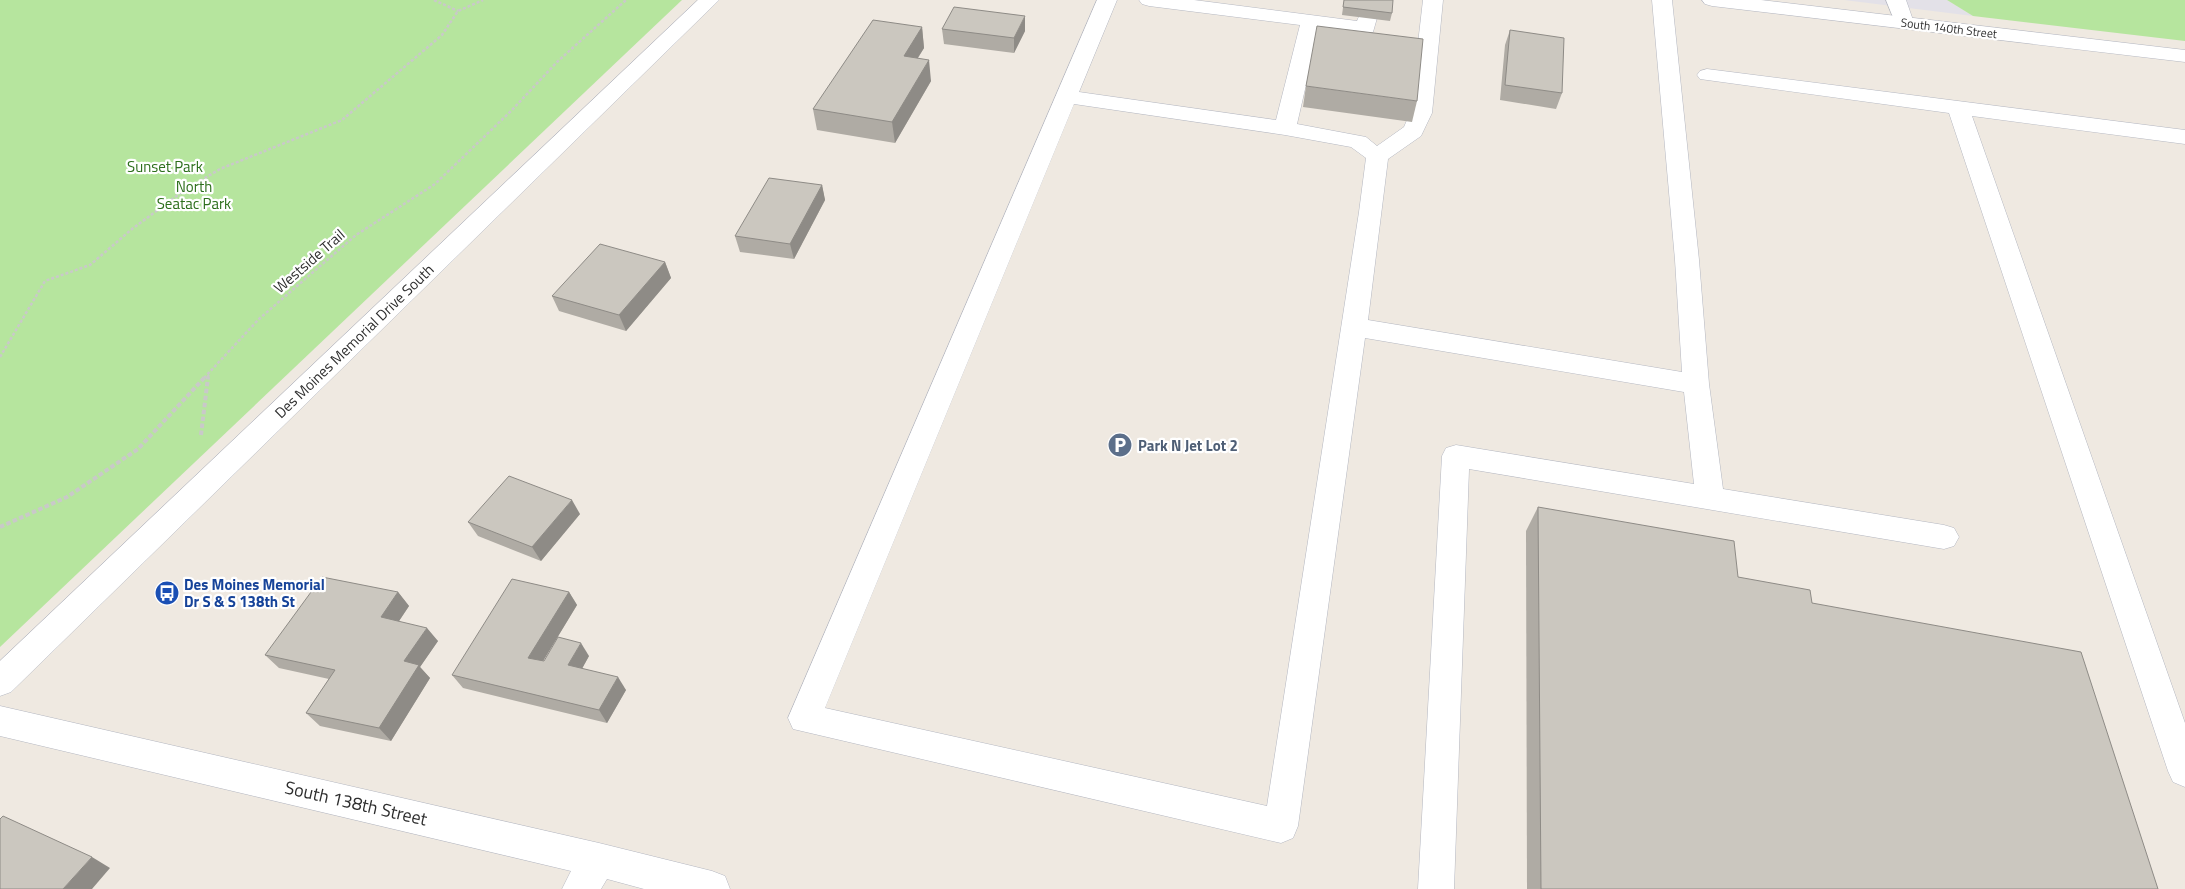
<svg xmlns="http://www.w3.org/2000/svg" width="2185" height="889" font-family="'Titillium Web',sans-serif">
  <rect width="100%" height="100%" fill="#efe9e1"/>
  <path fill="#e3e1e8" d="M1844,0H1947L1973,16Z"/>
  <g fill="#b6e59e">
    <path d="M0,0H682L0,647Z"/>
    <path d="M1947,0H2185V41L1973,16Z"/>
  </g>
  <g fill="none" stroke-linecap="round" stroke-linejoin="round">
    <defs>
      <g id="service">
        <path d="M1097,0H1117L1079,92L1276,120L1300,25L1149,6L1142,4L1139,0H1194L1357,21L1360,14H1374L1377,18L1373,32L1366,34L1319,28L1297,124L1366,137L1377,146L1404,127L1410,113L1423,0H1443L1432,113L1421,136L1388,159L1368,320L1682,372L1675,260L1652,0H1672L1699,260L1709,384L1723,489L1944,525L1954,528L1959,537L1954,546L1944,549L1469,469L1454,889H1418L1442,456L1446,448L1456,445L1694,484L1684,392L1365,338L1298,826L1293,838L1281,843L793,729L788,718ZM1074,104L1285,135L1351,147L1366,158L1359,212L1267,806L825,708Z"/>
        <path d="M1886,0H1906L1914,23L1911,27H1897Z"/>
        <path d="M1707,69L2185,130V144L1972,116L2185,723V787L2173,782L2168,771L1949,113L1700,79L1697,75L1700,71Z"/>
      </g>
      <g id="minor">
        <path d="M1702,0H1761L2185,50V62L1712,6L1705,4Z"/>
        <path d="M0,706L599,843L712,871L725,876L730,889H644L607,879L601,889H562L571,871L0,736Z"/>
      </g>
      <path id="secondary" d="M698,0H719L11,692L0,696V661Z"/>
    </defs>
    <use href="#service" stroke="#b4b7c1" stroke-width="1"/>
    <use href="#minor" stroke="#b4b7c1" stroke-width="1"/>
    <use href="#secondary" stroke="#b4b7c1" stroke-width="1"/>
    <g stroke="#c9c9c9" stroke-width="2.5" stroke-dasharray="3 2" stroke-linecap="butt">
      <path d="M434,0L458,11"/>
      <path d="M0,357L45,281L90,265L132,229L182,192L220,169L342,120L442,35L458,11L483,0"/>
      <path d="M204,378L259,319L356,235L435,184L512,110L557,62L626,0"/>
      <path d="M208,378L209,372"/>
    </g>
    <g stroke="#c9c9c9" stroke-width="4" stroke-dasharray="4.5 2.5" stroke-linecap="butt">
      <path d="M201,435L208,377"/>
      <path d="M0,527L67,497L138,449L205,377"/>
    </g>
    <use href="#service" fill="#fff" fill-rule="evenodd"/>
    <use href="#minor" fill="#fff" fill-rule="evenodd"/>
    <use href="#secondary" fill="#fff" fill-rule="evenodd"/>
  </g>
  <g fill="#afaba4">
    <path d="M1344,0L1392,13L1390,21L1342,15Z"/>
    <path d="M922,27L924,48L918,58L931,81L895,143L817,130L813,109Z"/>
    <path d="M942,29L1025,31L1014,53L944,44Z"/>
    <path d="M1510,30L1562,93L1556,109L1500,100L1505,45Z"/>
    <path d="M1306,86L1417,101L1412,122L1303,107Z"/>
    <path d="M822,185L825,200L794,259L740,252L735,236Z"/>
    <path d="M665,262L671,278L626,331L559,311L552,296Z"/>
    <path d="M1538,507L1738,577L1812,603L2158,889H1527L1526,531Z"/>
    <path d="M580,514L541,561L478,536L468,522Z"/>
    <path d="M398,592L409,606L399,621L438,641L420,667L430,678L391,741L320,726L306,713L329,679L279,668L265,655Z"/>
    <path d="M569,592L577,605L543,661L589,656L582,668L626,690L607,723L463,688L452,675Z"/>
  </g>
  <g fill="#8e8b86">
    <path d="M1025,16V31L1014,53V38Z"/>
    <path d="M922,27L924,48L906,76L904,56Z"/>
    <path d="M929,60L931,81L895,143L892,122Z"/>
    <path d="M822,185L825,200L794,259L790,244Z"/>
    <path d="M665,262L671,278L626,331L619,315Z"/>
    <path d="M572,500L580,514L541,561L532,547Z"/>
    <path d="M398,592L409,606L393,630L381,617Z"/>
    <path d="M569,592L577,605L537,671L528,658Z"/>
    <path d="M427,628L438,641L420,667L430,678L391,741L379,728L404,661Z"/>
    <path d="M581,643L589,656L577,678L568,665Z"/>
    <path d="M618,677L626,690L607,723L599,710Z"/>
    <path d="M92,857L110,868L92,889H63Z"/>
  </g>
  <g fill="#cbc7bf" stroke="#8e8b86">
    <path d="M1344,0H1393L1392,13L1343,7Z"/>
    <path d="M954,7L1025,16L1014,38L942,29Z"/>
    <path d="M873,20L922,27L904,56L929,60L892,122L813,109Z"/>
    <path d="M1317,26L1423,39L1417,101L1306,86Z"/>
    <path d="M1510,30L1564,38L1562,93L1505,85Z"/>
    <path d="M769,178L822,185L790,244L735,236Z"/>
    <path d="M600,244L665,262L619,315L552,296Z"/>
    <path d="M509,476L572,500L532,547L468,522Z"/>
    <path d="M1538,507L1734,541L1738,577L1810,590L1812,603L2081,652L2158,889H1541Z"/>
    <path d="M322,577L398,592L381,617L427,628L404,661L419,665L379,728L306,713L335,670L265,655Z"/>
    <path d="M512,579L569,592L528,658L544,661L558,637L581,643L568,665L618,677L599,710L452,675Z"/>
    <path d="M3,816L92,857L63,889H0V819Z"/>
  </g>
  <defs>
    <symbol id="parking-disc" viewBox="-11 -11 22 22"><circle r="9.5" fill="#5c6f8a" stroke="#fff"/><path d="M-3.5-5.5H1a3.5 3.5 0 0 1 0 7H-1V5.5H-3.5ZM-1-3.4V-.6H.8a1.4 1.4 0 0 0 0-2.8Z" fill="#fff"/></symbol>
    <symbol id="bus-disc" viewBox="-11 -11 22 22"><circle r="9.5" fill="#1a4fb4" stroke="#fff"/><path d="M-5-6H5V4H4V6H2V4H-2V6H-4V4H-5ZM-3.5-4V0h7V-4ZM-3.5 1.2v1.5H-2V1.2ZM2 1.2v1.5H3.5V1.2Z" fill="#fff"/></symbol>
  </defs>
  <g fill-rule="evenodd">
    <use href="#parking-disc" x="1106" y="431" width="28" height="28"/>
    <use href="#bus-disc" x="153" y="579" width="28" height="28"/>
  </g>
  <g text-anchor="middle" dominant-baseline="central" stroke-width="4.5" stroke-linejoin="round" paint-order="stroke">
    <g font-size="12" fill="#2e2e2e" stroke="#fff">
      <text transform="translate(1949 28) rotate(7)">South 140th Street</text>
    </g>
    <g font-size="15" fill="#2c6e1b" stroke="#fff">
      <text x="165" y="166">Sunset Park</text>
      <text x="194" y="186">North<tspan x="194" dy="17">Seatac Park</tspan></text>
    </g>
    <g font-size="15" fill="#2e2e2e" stroke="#fff">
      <text transform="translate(309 261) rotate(-41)">Westside Trail</text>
      <text transform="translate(354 341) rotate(-44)">Des Moines Memorial Drive South</text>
    </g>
    <g font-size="15" font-weight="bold" fill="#4e5e75" stroke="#fff" text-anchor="start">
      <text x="1138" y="445">Park N Jet Lot 2</text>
    </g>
    <g font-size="15" font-weight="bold" fill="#164399" stroke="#fff" text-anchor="start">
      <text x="184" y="584">Des Moines Memorial<tspan x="184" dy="17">Dr S &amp; S 138th St</tspan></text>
    </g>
    <g font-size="18" fill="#2e2e2e" stroke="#fff">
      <text transform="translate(356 803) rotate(13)">South 138th Street</text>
    </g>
  </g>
</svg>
